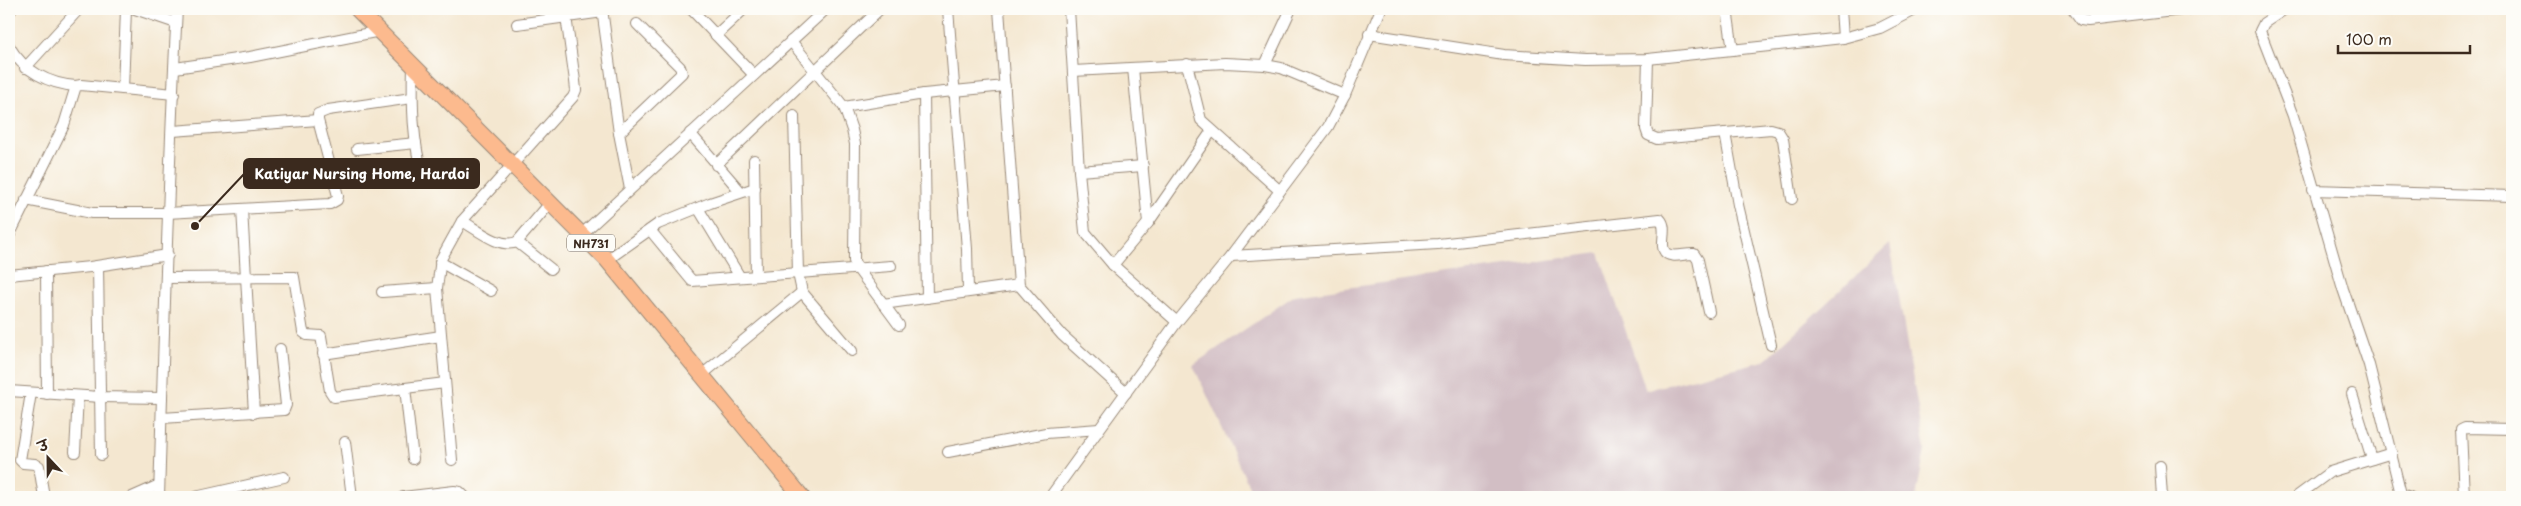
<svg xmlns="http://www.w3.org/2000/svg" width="2521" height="506" font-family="'Playpen Sans','Playpen Sans Deva',sans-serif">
  <rect width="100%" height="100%" fill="#fdfcf7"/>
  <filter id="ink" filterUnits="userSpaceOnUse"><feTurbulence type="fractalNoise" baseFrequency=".02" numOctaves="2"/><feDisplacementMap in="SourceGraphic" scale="10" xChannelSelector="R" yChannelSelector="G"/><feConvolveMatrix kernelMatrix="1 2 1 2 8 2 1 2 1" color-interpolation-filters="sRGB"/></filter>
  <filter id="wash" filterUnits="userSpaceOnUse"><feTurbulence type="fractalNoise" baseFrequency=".0096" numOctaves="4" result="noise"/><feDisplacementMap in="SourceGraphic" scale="20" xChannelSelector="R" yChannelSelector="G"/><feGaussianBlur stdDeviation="1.12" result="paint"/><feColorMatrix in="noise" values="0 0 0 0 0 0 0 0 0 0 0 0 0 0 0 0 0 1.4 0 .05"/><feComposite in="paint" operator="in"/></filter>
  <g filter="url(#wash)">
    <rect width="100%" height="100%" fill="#f4e7d0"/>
    <path fill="#d2bec4" d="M1890,244L1925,450L1916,497H1254L1193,365L1295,295L1599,253L1646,390L1764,361Z"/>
  </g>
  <g filter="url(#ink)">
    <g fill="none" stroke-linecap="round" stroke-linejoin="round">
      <defs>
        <g id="minor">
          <path d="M135,9L176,23"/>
          <path d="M602,9L619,133L630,189"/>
          <path d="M691,9L754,75"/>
          <path d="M948,9L967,249L968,290"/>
          <path d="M999,9L1019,285L1062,335L1126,393"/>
          <path d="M1069,9L1079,171L1085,232L1113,265L1177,322"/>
          <path d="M1727,9L1733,50"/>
          <path d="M1841,9L1843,38"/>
          <path d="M2073,9L2081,20L2088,21L2190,9"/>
          <path d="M2285,9L2264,23L2260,31L2293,116L2343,289L2369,365L2401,494L2410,497"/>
          <path d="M9,12L12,9"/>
          <path d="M517,24L603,12"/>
          <path d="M1369,34L1504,55L1585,60L1648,59L1843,38L1880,28L1917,9"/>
          <path d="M716,35L744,9"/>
          <path d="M791,41L844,107L852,130L855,144L854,261L857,268L899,325"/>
          <path d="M9,46C23,71 49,84 76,86"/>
          <path d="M1648,59L1646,129L1648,135L1657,139L1771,129L1778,131L1783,139L1792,199"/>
          <path d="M413,64C412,102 412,143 424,179"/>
          <path d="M1187,64L1201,120L1280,191"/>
          <path d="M1265,65L1291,9"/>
          <path d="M25,68L79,9"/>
          <path d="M175,68L250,57L380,31"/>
          <path d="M1133,68L1148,223"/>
          <path d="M1073,71L1225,63L1265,65L1281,68L1345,95"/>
          <path d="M123,89L126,9"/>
          <path d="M924,94L927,298"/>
          <path d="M844,107L924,94L1005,86"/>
          <path d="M794,116L798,273L802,292L852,351"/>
          <path d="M173,131L318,120"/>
          <path d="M619,133L682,73L680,67L637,24"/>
          <path d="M690,133L741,192"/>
          <path d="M1725,133L1738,205L1771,345"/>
          <path d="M357,149L416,143"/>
          <path d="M754,160L756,276"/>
          <path d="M716,165L880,9"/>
          <path d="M1079,171L1143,166"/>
          <path d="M2313,190L2512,196"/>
          <path d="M26,200L92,213H167L330,204L337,200L338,196L318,120V114L328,110L412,98"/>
          <path d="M698,208L740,277"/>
          <path d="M242,209L254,413"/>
          <path d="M462,221C477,229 499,249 517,242L551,202"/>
          <path d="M650,230L692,281L891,266"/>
          <path d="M582,234L826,9"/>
          <path d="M9,236L64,125L76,86L81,85L174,94"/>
          <path d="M517,242L551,269"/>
          <path d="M1231,256L1438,244L1660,219C1669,228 1658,246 1666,253C1673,259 1686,253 1694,254L1698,260L1709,312"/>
          <path d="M607,260L658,224L710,203L755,188"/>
          <path d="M440,262L491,291"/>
          <path d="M1113,265L1148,223L1211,132"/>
          <path d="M98,266L101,455"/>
          <path d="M46,271L47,394"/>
          <path d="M9,275L90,267L168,255"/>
          <path d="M167,278L294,277L303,332L307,335L321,336L330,391L334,397L445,383"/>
          <path d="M382,292L437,288"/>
          <path d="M883,304L1019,285"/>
          <path d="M323,354L441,336"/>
          <path d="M703,374L802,292"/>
          <path d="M405,388L413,459"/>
          <path d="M9,391L101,397L162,398"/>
          <path d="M31,393L20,460L23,463L35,464L39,466L44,497"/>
          <path d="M2352,394L2372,459"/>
          <path d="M162,418L284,410L286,405L280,349"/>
          <path d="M345,442L352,497"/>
          <path d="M75,452L78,396"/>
          <path d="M948,452L1046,433L1099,429"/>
          <path d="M452,460L437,288L441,259L462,221L573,97L576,90L575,81L565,9"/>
          <path d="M2160,466L2162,497"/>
          <path d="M132,497L159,485"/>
          <path d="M159,497C164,334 168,171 177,9"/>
          <path d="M195,497L284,477"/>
          <path d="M403,497L454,491L460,492L465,497"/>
          <path d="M1050,497L1177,322L1231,256L1328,127L1345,95L1381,9"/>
          <path d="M2296,497L2330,472L2392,453"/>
          <path d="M2464,497L2461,430L2465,428L2512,429"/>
        </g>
        <path id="highway" d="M357,9L607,260L802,497"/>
      </defs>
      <use href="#minor" stroke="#988877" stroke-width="12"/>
      <use href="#highway" stroke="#988877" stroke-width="17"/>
      <use href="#minor" stroke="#fff" stroke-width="10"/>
      <use href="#highway" stroke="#fcba8e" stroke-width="15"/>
    </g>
  </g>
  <g text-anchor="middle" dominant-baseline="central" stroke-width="4" stroke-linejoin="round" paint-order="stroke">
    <rect fill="#fdfcf7" stroke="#75695f" stroke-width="1" x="567" y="234.5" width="48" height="17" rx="4"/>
    <g font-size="11" font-weight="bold" fill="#3b2a1e">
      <text x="591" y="243">NH731</text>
    </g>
  </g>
  <path fill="none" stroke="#3b2a1e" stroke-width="2" d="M195 226L244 174"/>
  <circle fill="#3b2a1e" stroke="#fdfcf7" stroke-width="2" cx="195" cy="226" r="5"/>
  <rect fill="#3b2a1e" stroke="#3b2a1e" stroke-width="2" x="244" y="159" width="235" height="29" rx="5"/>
  <g font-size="14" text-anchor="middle" font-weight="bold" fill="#fff">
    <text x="362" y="179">Katiyar Nursing Home, Hardoi</text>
  </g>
  <rect width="2521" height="506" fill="none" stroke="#fdfcf7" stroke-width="30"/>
  <g transform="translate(48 458) rotate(338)" stroke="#fdfcf7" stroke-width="4" paint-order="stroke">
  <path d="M0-4L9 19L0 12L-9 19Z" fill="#3b2a1e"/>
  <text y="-8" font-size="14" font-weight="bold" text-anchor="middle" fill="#3b2a1e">उ</text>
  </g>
  <path d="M2338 45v8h132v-8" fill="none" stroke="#3b2a1e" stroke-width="2.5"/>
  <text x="2346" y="45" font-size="15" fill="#3b2a1e" stroke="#fdfcf7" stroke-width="4" paint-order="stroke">100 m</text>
</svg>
